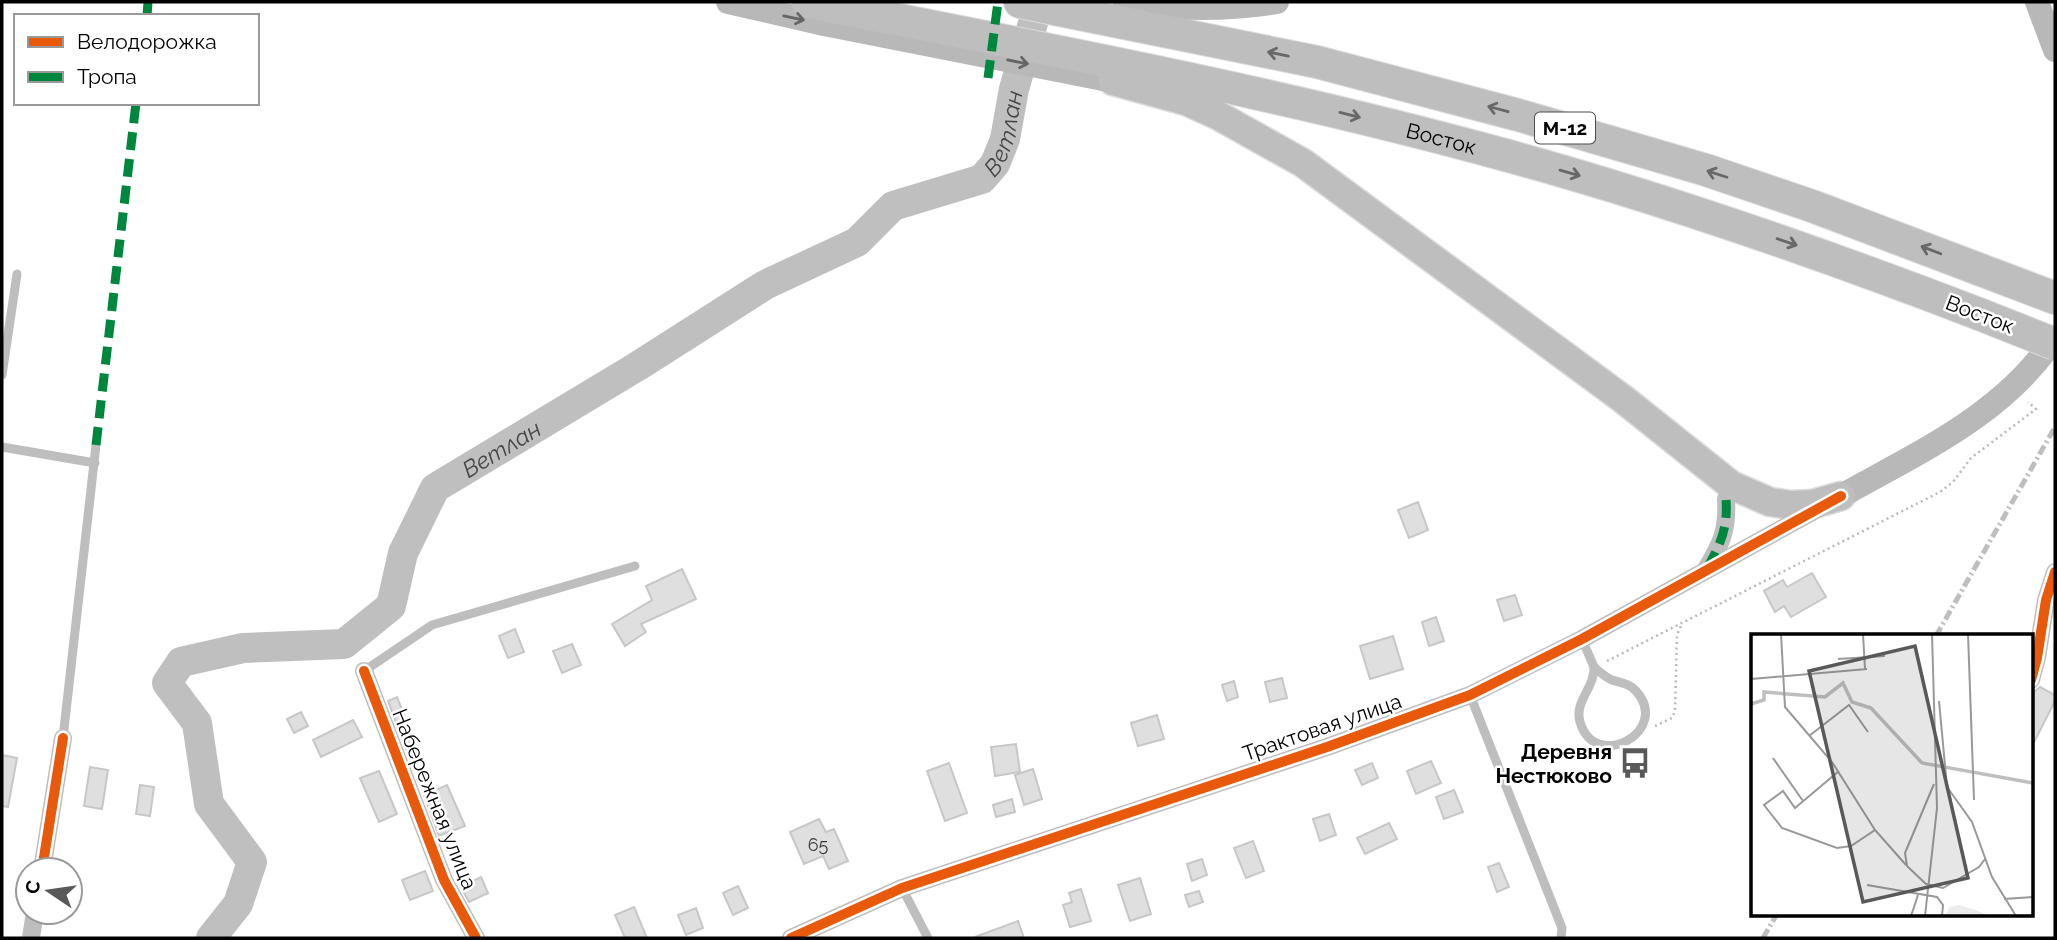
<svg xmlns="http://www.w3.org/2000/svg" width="2057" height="940" font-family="Raleway,sans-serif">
  <rect width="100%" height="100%" fill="#fff"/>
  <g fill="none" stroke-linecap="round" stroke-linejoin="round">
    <path stroke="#bfbfbf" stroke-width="30" id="s1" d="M211,938L238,904L252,862L209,804L197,723L167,683L181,662L243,648L344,644L391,606L403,553L435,488L638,366L765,285L857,242L893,206L982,179L995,164L1005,139L1014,89L1039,2"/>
  </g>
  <g fill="#dfdfdf" stroke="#c7c7c7" stroke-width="2">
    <path d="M1418,502L1428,530L1409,538L1398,510Z"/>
    <path d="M682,569L696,599L641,624L646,632L625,646L612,624L652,600L646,586Z"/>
    <path d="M1812,573L1826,597L1791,617L1784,606L1775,612L1764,591L1783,580L1787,587Z"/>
    <path d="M1515,595L1522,615L1504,621L1497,600Z"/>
    <path d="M1436,617L1444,641L1429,646L1422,622Z"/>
    <path d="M515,629L524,652L508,658L499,636Z"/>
    <path d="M1393,636L1403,669L1370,679L1360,646Z"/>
    <path d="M572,644L581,665L562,673L553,651Z"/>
    <path d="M1282,678L1287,698L1270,702L1265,682Z"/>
    <path d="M1234,681L1238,697L1227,701L1222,685Z"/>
    <path d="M2040,687L2055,695V701L2031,748V694Z"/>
    <path d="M397,697L417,747L407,751L388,701Z"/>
    <path d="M301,712L308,726L294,733L287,719Z"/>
    <path d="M1157,715L1164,739L1138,746L1131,723Z"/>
    <path d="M353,720L362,737L321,757L313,740Z"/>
    <path d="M1016,744L1020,772L995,776L991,747Z"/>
    <path d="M2,755L17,758L8,807L2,806Z"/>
    <path d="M1431,761L1441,783L1416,794L1407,771Z"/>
    <path d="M949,763L967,813L945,821L927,771Z"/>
    <path d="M1372,763L1378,778L1362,785L1355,770Z"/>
    <path d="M90,767L108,770L102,809L84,806Z"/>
    <path d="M1033,769L1042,799L1024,805L1015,775Z"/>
    <path d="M379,771L397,814L379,822L360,778Z"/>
    <path d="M140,785L154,787L150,816L136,814Z"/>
    <path d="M447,785L465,826L439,836L424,795Z"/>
    <path d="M1454,790L1463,812L1444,819L1436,797Z"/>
    <path d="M1012,799L1015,812L996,817L993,805Z"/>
    <path d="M1329,814L1336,835L1320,841L1313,819Z"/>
    <path d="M819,819L826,832L834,829L848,861L829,869L823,856L804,864L790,832Z"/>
    <path d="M1389,823L1397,839L1365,854L1357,838Z"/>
    <path d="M1253,841L1264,871L1246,878L1234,848Z"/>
    <path d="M1202,859L1207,875L1192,881L1187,864Z"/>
    <path d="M1499,863L1509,887L1497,892L1488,867Z"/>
    <path d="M425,871L433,891L410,900L402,880Z"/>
    <path d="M481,877L488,893L469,902L461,887Z"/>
    <path d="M1140,878L1151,914L1130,921L1118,885Z"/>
    <path d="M738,886L748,908L733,915L723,893Z"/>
    <path d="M1081,889L1091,921L1070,927L1063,905L1072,902L1069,893Z"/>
    <path d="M1199,891L1203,902L1189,907L1185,895Z"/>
    <path d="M634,907L647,938H625L615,915Z"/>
    <path d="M696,908L703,928L686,935L678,915Z"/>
    <path d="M1018,921L1024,938H975V937Z"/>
  </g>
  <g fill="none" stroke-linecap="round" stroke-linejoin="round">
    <defs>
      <path id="trunk" d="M1113,81L1186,101L1219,116L1303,163L1623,399L1731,485L1770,502L1791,505L1813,504L1841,496"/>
      <g id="motorway">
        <path id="s2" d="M808,2C1042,48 1276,92 1505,155C1666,199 1823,254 1979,314"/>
        <path d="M1020,2L1317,62L1518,115L1706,170L1812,206L2055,298"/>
      </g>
    </defs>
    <use href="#trunk" stroke="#dbdbdb" stroke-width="31"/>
    <use href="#motorway" stroke="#dbdbdb" stroke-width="34"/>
    <g stroke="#b9b9b9" stroke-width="2.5" stroke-dasharray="2 3.5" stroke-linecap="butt">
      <path d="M1607,661L1940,492L1953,482L1971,458L2036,409L2028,402"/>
      <path d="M1655,726L1672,718L1675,711L1677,635L1681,626"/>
    </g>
    <g stroke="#bebebe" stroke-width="9">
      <path d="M2,375L17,274"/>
      <path d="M2,447L95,463"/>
      <path d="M1582,639L1594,667"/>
      <path d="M1594,667C1600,672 1605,677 1612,680C1621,683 1629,683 1636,691C1672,731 1595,773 1580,722C1574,701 1595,688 1594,667Z"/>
      <path d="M364,671L432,625L635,566"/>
      <path d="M1470,695L1562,928L1561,938"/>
      <path d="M63,738L96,445"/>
      <path d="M902,888L928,938"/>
    </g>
    <g stroke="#bebebe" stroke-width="18">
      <path d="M1705,571C1721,544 1728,531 1726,499"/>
      <path d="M364,671L444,880L476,938"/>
      <path d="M2031,680L2037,658L2046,600L2055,572"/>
      <path d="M42,870L63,738"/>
      <path d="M31,938L35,912"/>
      <path d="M791,938L902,888L1327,747L1470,695L1582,639L1821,507"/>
    </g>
    <g stroke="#b8b8b8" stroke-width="24">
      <path d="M728,2L824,24L1113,81"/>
      <path d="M1125,2C1176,10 1226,10 1277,2"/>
      <path d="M2037,2L2055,50"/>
      <path d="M1841,496C1919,452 2005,414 2055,337"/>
    </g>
    <use href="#trunk" stroke="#bebebe" stroke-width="28"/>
    <use href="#motorway" stroke="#bebebe" stroke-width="32"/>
    <g stroke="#bebebe" stroke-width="5" stroke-dasharray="10 3.5 2 3.5" stroke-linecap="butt">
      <path d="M1936,636L2055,427"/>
      <path d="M1763,938L1777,914"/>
    </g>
    <defs>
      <path id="motorway-bridge" d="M1979,314L2055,344"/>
    </defs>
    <use href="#motorway-bridge" stroke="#dbdbdb" stroke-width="34" stroke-linecap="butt"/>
    <use href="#motorway-bridge" stroke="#bebebe" stroke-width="32"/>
    <g stroke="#00873e" stroke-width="9" stroke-dasharray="18 9" stroke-linecap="butt">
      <path d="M147,16L148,2"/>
      <path d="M988,78L998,2"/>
      <path d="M96,445L136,103"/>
      <path d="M1707,568C1721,544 1728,527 1726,499"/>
    </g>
    <defs>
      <g id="cycleway">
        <path d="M364,671L444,880L476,938"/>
        <path d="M2031,680L2037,658L2046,600L2055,572"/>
        <path d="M42,870L63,738"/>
        <path d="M791,938L902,888L1327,747L1470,695L1582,639L1841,496"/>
      </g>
    </defs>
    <use href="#cycleway" stroke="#fff" stroke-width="15"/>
    <use href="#cycleway" stroke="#e8590c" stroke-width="10"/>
  </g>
  <defs><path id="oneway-shaft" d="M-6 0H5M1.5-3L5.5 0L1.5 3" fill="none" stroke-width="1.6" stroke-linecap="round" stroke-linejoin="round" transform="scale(1.75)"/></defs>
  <g stroke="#656565">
    <use href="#oneway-shaft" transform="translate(794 18) rotate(12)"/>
    <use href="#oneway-shaft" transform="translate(1018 62) rotate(11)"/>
  </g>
  <g stroke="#686868">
    <use href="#oneway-shaft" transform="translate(1278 54) rotate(-168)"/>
    <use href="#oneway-shaft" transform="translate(1498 109) rotate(-165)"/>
    <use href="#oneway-shaft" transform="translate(1350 115) rotate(14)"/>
    <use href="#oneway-shaft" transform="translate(1570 173) rotate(16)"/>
    <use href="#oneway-shaft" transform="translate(1717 174) rotate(-162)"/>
    <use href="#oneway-shaft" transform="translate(1787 242) rotate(19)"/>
    <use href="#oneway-shaft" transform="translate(1931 250) rotate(-159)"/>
  </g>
  <defs>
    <symbol id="bus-bare" viewBox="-9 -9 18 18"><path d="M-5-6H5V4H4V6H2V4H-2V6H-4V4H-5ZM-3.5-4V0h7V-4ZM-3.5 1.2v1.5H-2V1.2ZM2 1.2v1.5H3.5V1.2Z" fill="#595959" stroke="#fff" stroke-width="2.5" paint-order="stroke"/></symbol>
  </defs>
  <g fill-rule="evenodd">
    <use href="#bus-bare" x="1613" y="741" width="44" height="44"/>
  </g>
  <g text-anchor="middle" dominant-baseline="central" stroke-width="5" stroke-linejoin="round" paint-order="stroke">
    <g font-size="18" fill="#383838">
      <text x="818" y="844">65</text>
    </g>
    <rect fill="#fff" stroke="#4c4c4c" stroke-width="2" x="1535" y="112.5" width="60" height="31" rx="5"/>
    <g font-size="19" font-weight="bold" fill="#000">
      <text x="1565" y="128">М-12</text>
    </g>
    <g font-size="21" fill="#000" stroke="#fff">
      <text stroke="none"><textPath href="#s2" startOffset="648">Восток</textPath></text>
      <text transform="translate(1980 314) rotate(21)">Восток</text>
      <text transform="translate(1322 727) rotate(-19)">Трактовая улица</text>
      <text transform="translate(435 799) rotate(68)">Набережная улица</text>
    </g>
    <g font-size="21" font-weight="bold" fill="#000" stroke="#fff" text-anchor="end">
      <text x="1612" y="751">Деревня<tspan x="1612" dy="24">Нестюково</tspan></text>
    </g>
    <g font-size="23" font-style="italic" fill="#444" stroke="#fff">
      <text stroke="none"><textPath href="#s1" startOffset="1354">Ветлан</textPath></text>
      <text stroke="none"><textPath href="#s1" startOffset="746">Ветлан</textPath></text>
    </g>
  </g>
  <g transform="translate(1751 634)">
    <rect width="282" height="282" fill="#fff"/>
    <path d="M208,271L224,276L240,282H194L199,273Z" fill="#ececec"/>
    <path fill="none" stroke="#bfbfbf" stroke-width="3.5" d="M0,70L13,66V58L74,63L92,49L101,68L120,74L171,129L282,149"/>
    <path fill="none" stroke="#999" stroke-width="2" d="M30,0L34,73L81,128L124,196L155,231M112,0L114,35M217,0L223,166M87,25L134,22M0,45L116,35M188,67L196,153L221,188L241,243L265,282M58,102L98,71L117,98M22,124L52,167M88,137L44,174L32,157L13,171L31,194L86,214L100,212L124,196M156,232L175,250L192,254L228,233L234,225M156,232L154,219L183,150M116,251L186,263L192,271L191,282M253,265L282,263M160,282L167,261M174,282L186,174L181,0"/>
    <path fill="#595959" fill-opacity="0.15" stroke="#595959" stroke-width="3.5" d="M164,12L217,244L112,268L58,37Z"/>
    <rect width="282" height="282" fill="none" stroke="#000" stroke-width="3.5"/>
  </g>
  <rect width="2057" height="940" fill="none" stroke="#000000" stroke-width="7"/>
  <rect x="14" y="14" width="245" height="91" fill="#ffffff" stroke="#999999" stroke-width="2"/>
  <rect x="28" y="37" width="35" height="10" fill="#e8590c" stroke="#999999" stroke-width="2"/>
  <text x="77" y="49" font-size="21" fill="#000000">Велодорожка</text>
  <rect x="28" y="72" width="35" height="10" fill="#00873e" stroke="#999999" stroke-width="2"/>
  <text x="77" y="84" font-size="21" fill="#000000">Тропа</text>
  <g transform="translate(49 891) rotate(283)"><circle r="33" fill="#ffffff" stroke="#999999" stroke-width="2"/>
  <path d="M0-5L12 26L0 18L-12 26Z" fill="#595959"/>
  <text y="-10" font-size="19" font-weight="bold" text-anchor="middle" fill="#000000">С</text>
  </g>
</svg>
